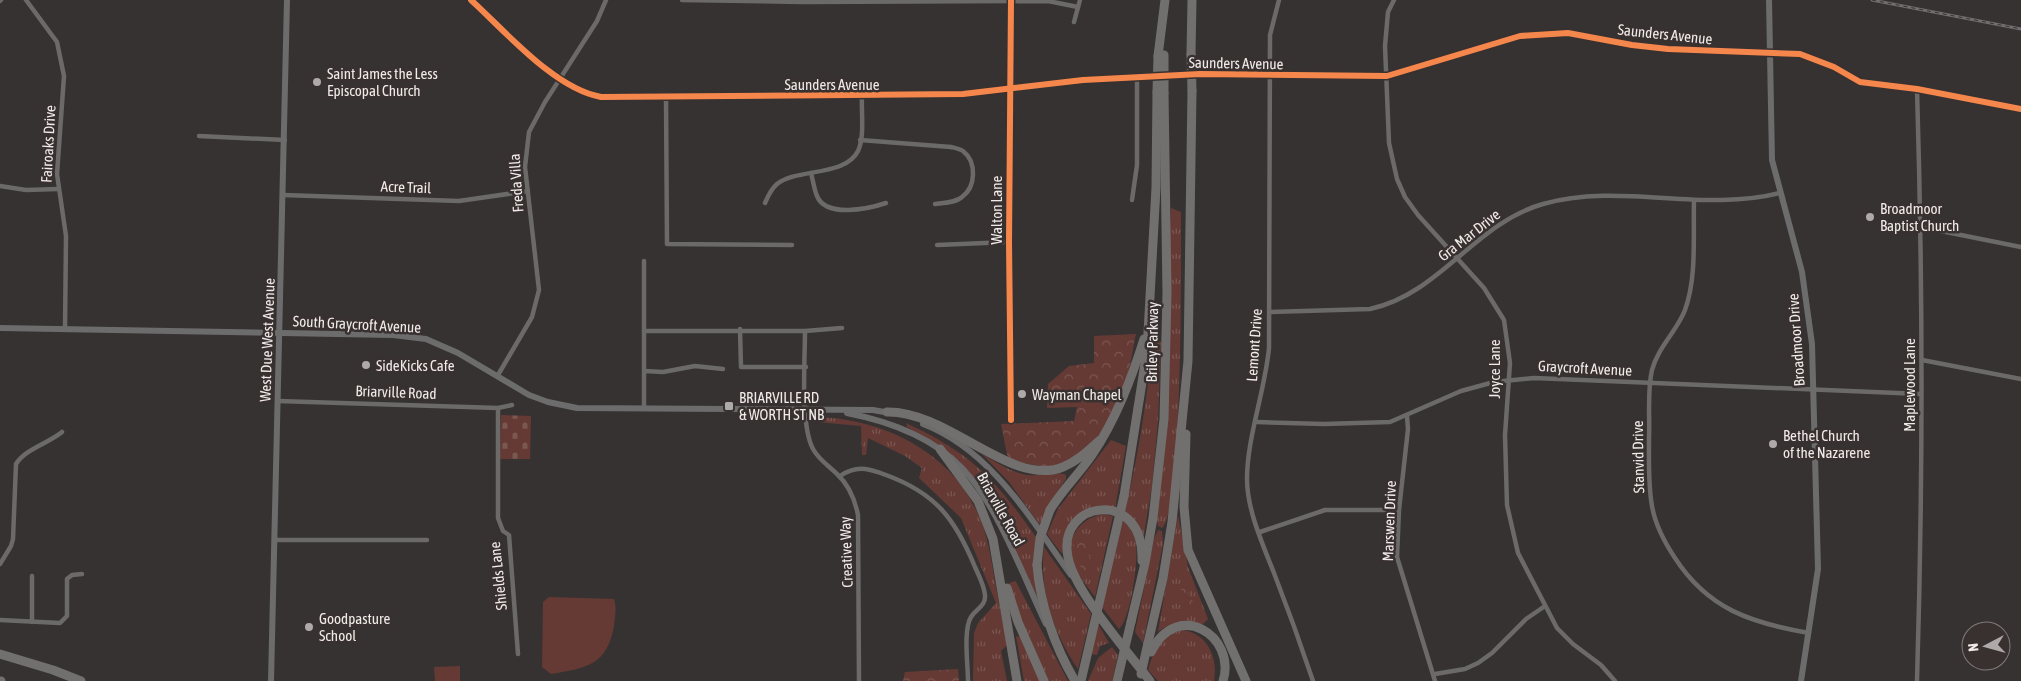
<svg xmlns="http://www.w3.org/2000/svg" width="2021" height="681" font-family="'Asap Condensed',sans-serif">
  <defs>
    <pattern id="grass-tufts" width="24" height="20" patternUnits="userSpaceOnUse" patternTransform="scale(1.25)"><rect width="24" height="20" fill="#653a35"/><path d="M3 7l-1-3M5 7V3M7 7l1-3M15 17l-1-3M17 17v-4M19 17l1-3" fill="none" stroke="#7b5752"/></pattern>
    <pattern id="forest-crowns" width="20" height="18" patternUnits="userSpaceOnUse" patternTransform="scale(1.25)"><rect width="20" height="18" fill="#653a35"/><path d="M2 6a3 3 0 1 1 6 0M12 15a3 3 0 1 1 6 0" fill="none" stroke="#7b5752"/></pattern>
    <pattern id="cemetery-stones" width="16" height="16" patternUnits="userSpaceOnUse" patternTransform="scale(1.25)"><rect width="16" height="16" fill="#653a35"/><path d="M2 7V4a2 2 0 0 1 4 0v3zM10 15v-3a2 2 0 0 1 4 0v3z" fill="#7b5752"/></pattern>
  </defs>
  <rect width="100%" height="100%" fill="#363232"/>
  <g fill="url(#grass-tufts)">
    <path d="M1171,208L1181,212C1181,253 1183,511 1162,528L1158,526L1157,521Z"/>
    <path d="M1153,339L1161,342L1158,421L1152,486L1143,540L1138,526L1124,513C1139,456 1147,398 1153,339Z"/>
    <path d="M817,417C886,419 955,454 981,521C990,544 992,568 997,592C1000,610 1004,627 1008,644L1001,651L1007,681H973L974,633L978,623L996,603L961,518L919,478L922,468L905,456L868,438L866,455H862L861,426L817,422Z"/>
    <path d="M906,423C971,453 995,479 1036,537L1033,561L1037,599L982,491L932,441L907,427Z"/>
    <path d="M1111,440L1126,446L1115,509L1099,508L1065,535L1062,554L1047,534L1058,509Z"/>
    <path d="M982,454C996,462 1012,473 1028,475C1039,477 1058,470 1066,475V479L1050,503L1040,525L1009,482Z"/>
    <path d="M1102,514L1113,516L1095,597C1089,588 1081,580 1076,571C1062,546 1075,520 1102,514Z"/>
    <path d="M1178,515L1188,567L1208,619L1201,626C1185,624 1172,621 1158,632Z"/>
    <path d="M1123,519C1128,524 1133,532 1135,539C1140,555 1131,619 1119,629L1102,607Z"/>
    <path d="M1158,530L1162,531L1163,544L1143,643L1135,632L1154,539Z"/>
    <path d="M1044,547L1091,614L1078,669C1053,633 1039,590 1044,547Z"/>
    <path d="M1015,581L1016,582L1068,681H1047L1017,611L1009,583Z"/>
    <path d="M1098,624L1109,643L1100,646L1097,655L1091,654Z"/>
    <path d="M1183,630C1208,634 1218,658 1214,681H1158L1148,670C1154,649 1161,635 1183,630Z"/>
    <path d="M1016,636L1020,637L1040,681H1024Z"/>
    <path d="M1112,647L1118,655L1112,681H1088L1098,658Z"/>
  </g>
  <g fill="url(#forest-crowns)">
    <path d="M1136,334C1132,352 1130,372 1124,390C1117,416 1090,452 1064,463C1047,470 1024,464 1008,459L1001,424L1074,421L1077,407L1047,408L1048,384L1069,366L1094,363V336Z"/>
    <path d="M1083,533L1088,540C1085,554 1092,558 1096,570L1089,575L1084,574L1074,552V540Z"/>
    <path d="M1185,588L1195,605L1191,611C1184,608 1179,598 1179,590Z"/>
    <path d="M958,669L959,681H903L905,672Z"/>
  </g>
  <path fill="url(#cemetery-stones)" d="M501,415L531,416L530,459H500Z"/>
  <g fill="#653a35">
    <path d="M549,597L614,599C617,609 615,616 614,626C607,665 587,668 551,674L542,667L543,602Z"/>
    <path d="M460,666V681H435L434,667Z"/>
  </g>
  <g fill="none" stroke-linecap="round" stroke-linejoin="round">
    <g stroke="#6c6969" stroke-width="4.5">
      <path d="M26,0L57,42L64,76L57,174L66,236L65,329"/>
      <path d="M471,0C506,32 555,89 601,97L963,94L1083,80L1200,74L1387,76L1520,36L1568,33L1632,45L1668,49L1800,54L1834,67L1860,82L1917,89L2021,109"/>
      <path d="M682,0L802,2L1048,1L1078,7"/>
      <path d="M1279,0L1270,35L1269,348C1265,391 1247,437 1247,479C1247,510 1263,545 1274,573C1288,609 1301,645 1313,681"/>
      <path d="M1394,0L1388,12L1385,46L1389,143L1397,179L1405,197L1418,215L1484,288L1504,320L1510,363L1505,435L1507,505L1518,553L1557,628L1573,644L1601,665L1615,681"/>
      <path d="M0,1L1,0"/>
      <path d="M1074,22L1080,0"/>
      <path d="M666,96L667,244L792,245"/>
      <path d="M199,136L285,140"/>
      <path d="M860,140L951,147C955,148 960,149 963,151C977,162 976,187 962,197C955,203 944,203 935,204"/>
      <path d="M811,173C813,180 814,189 817,196C826,218 868,209 886,203"/>
      <path d="M0,186L26,190L58,189"/>
      <path d="M283,195L459,201L528,191"/>
      <path d="M1132,200L1137,165V76"/>
      <path d="M1694,201C1693,236 1697,277 1685,310C1677,331 1658,347 1652,370C1647,391 1650,416 1649,438C1649,461 1648,484 1652,506C1655,524 1665,543 1675,558C1708,609 1751,623 1809,633"/>
      <path d="M765,203C768,196 771,189 777,184C797,168 845,177 858,151C865,136 861,112 862,96"/>
      <path d="M1921,227L2021,247"/>
      <path d="M937,245L1009,242"/>
      <path d="M644,261V409"/>
      <path d="M1270,312L1370,309C1440,294 1475,223 1543,204C1620,182 1702,213 1780,193"/>
      <path d="M740,329L741,367H806"/>
      <path d="M644,331H805L842,328"/>
      <path d="M805,331C805,360 800,425 813,449C819,460 829,466 837,474C848,484 855,500 858,515L859,681"/>
      <path d="M1922,360L2021,379"/>
      <path d="M645,371L663,372L695,366L723,369"/>
      <path d="M498,375L532,317L539,290L525,167L529,132L545,102L597,21L606,0"/>
      <path d="M278,401L498,408L512,405"/>
      <path d="M498,408V518L503,531L509,535L518,654"/>
      <path d="M1407,416L1408,429L1399,510L1397,557L1435,681"/>
      <path d="M1011,420L1009,242L1011,0"/>
      <path d="M1257,422L1324,424L1390,422L1461,391L1494,382L1534,378L1921,394"/>
      <path d="M840,476C856,465 868,468 886,475C935,493 955,518 975,567C979,576 984,585 985,595C986,606 976,609 971,617C963,630 968,665 968,681"/>
      <path d="M1260,532L1325,510H1399"/>
      <path d="M275,540H427"/>
      <path d="M0,564L11,546L13,539L16,464C25,449 49,443 62,432"/>
      <path d="M0,620L60,623L67,616V579L72,575L82,574"/>
      <path d="M32,622V576"/>
      <path d="M1435,674L1465,669L1478,663L1492,653L1526,619L1545,606"/>
      <path d="M1917,681C1923,484 1923,286 1917,89"/>
    </g>
    <g stroke="#6d6c6c" stroke-width="6">
      <path d="M1769,0L1772,160L1802,272L1812,344L1818,569L1801,681"/>
      <path d="M0,328L393,335L426,339L458,353L529,395L548,402L577,408L873,410L890,413"/>
      <path d="M847,413C888,421 932,437 962,468C997,504 1024,578 1046,624"/>
      <path d="M923,424C991,450 1030,518 1071,575"/>
      <path d="M271,681L287,0"/>
    </g>
    <g stroke="#72706f" stroke-width="9">
      <path d="M1191,54L1192,0"/>
      <path d="M1158,56L1165,0"/>
      <path d="M887,412C949,411 1011,488 1063,467C1078,461 1089,450 1100,440"/>
      <path d="M1186,434L1184,507L1188,550L1246,681"/>
      <path d="M940,449L978,501L993,539L1017,681"/>
      <path d="M1124,496L1147,351L1156,188L1157,92"/>
      <path d="M1050,510C1062,490 1079,474 1092,455C1116,419 1131,380 1144,339"/>
      <path d="M1142,561C1145,487 1056,500 1068,557C1074,591 1128,652 1150,681"/>
      <path d="M1037,565C1040,605 1055,647 1075,681"/>
      <path d="M1007,588L1018,622L1044,681"/>
      <path d="M1131,622L1145,563L1153,518L1164,419L1167,293L1164,93"/>
      <path d="M1148,643L1163,578L1172,522L1188,361L1192,91"/>
      <path d="M1151,652C1177,598 1237,636 1223,681"/>
      <path d="M0,654L53,670L81,681"/>
      <path d="M0,681H1"/>
    </g>
    <defs>
      <path id="rail" d="M1872,0L2021,29"/>
    </defs>
    <use href="#rail" stroke="#706e6e" stroke-width="3"/>
    <use href="#rail" stroke="#383130" stroke-width="1" stroke-dasharray="4" stroke-linecap="butt"/>
    <g stroke="#72706f" stroke-width="9">
      <path d="M1191,54L1192,91"/>
      <path d="M1164,55V93"/>
      <path d="M1157,92L1158,56"/>
      <path d="M1037,565L1040,538L1050,510"/>
      <path d="M1141,674L1148,643"/>
      <path d="M1081,681L1124,496"/>
      <path d="M1117,681L1131,622"/>
    </g>
    <defs>
      <g id="cycleway">
        <path d="M471,0C506,32 555,89 601,97L963,94L1083,80L1200,74L1387,76L1520,36L1568,33L1632,45L1668,49L1800,54L1834,67L1860,82L1917,89L2021,109"/>
        <path d="M1011,420L1009,242L1011,0"/>
      </g>
    </defs>
    <use href="#cycleway" stroke="#383130" stroke-width="9"/>
    <use href="#cycleway" stroke="#f5874c" stroke-width="6"/>
  </g>
  <g fill="#afaaaa" stroke="#383130" stroke-width="2">
    <circle cx="317" cy="82" r="5"/>
    <circle cx="1870" cy="217" r="5"/>
    <circle cx="366" cy="365" r="5"/>
    <circle cx="1022" cy="394" r="5"/>
    <rect x="724" y="401" width="10" height="10" rx="2.5"/>
    <circle cx="1773" cy="444" r="5"/>
    <circle cx="309" cy="627" r="5"/>
  </g>
  <g text-anchor="middle" dominant-baseline="central" stroke-width="5" stroke-linejoin="round" paint-order="stroke">
    <g font-size="15" fill="#f0ebea" stroke="#383130">
      <text transform="translate(1665 34) rotate(6)">Saunders Avenue</text>
      <text transform="translate(1236 63) rotate(1)">Saunders Avenue</text>
      <text x="832" y="84">Saunders Avenue</text>
      <text transform="translate(48 144) rotate(-87)">Fairoaks Drive</text>
      <text transform="translate(516 183) rotate(-94)">Freda Villa</text>
      <text transform="translate(406 187) rotate(2)">Acre Trail</text>
      <text transform="translate(996 210) rotate(-90)">Walton Lane</text>
      <text transform="translate(1469 235) rotate(-38)">Gra Mar Drive</text>
      <text transform="translate(357 324) rotate(3)">South Graycroft Avenue</text>
      <text transform="translate(267 340) rotate(-88)">West Due West Avenue</text>
      <text transform="translate(1796 340) rotate(-94)">Broadmoor Drive</text>
      <text transform="translate(1152 342) rotate(-89)">Briley Parkway</text>
      <text transform="translate(1254 345) rotate(-86)">Lemont Drive</text>
      <text transform="translate(1585 368) rotate(3)">Graycroft Avenue</text>
      <text transform="translate(1494 369) rotate(-90)">Joyce Lane</text>
      <text transform="translate(1909 385) rotate(-90)">Maplewood Lane</text>
      <text transform="translate(396 392) rotate(2)">Briarville Road</text>
      <text transform="translate(1638 457) rotate(-91)">Stanvid Drive</text>
      <text transform="translate(1001 509) rotate(61)">Briarville Road</text>
      <text transform="translate(1389 521) rotate(-88)">Marswen Drive</text>
      <text transform="translate(846 552) rotate(-92)">Creative Way</text>
      <text transform="translate(498 576) rotate(-96)">Shields Lane</text>
    </g>
    <g font-size="15" fill="#f0ebea" stroke="#383130" text-anchor="start">
      <text x="327" y="73">Saint James the Less<tspan x="327" dy="17">Episcopal Church</tspan></text>
      <text x="1880" y="208">Broadmoor<tspan x="1880" dy="17">Baptist Church</tspan></text>
      <text x="376" y="365">SideKicks Cafe</text>
      <text x="1032" y="394">Wayman Chapel</text>
      <text x="739" y="397">BRIARVILLE RD<tspan x="739" dy="17">&amp; WORTH ST NB</tspan></text>
      <text x="1783" y="435">Bethel Church<tspan x="1783" dy="17">of the Nazarene</tspan></text>
      <text x="319" y="618">Goodpasture<tspan x="319" dy="17">School</tspan></text>
    </g>
  </g>
  <g transform="translate(1986 646) rotate(264)"><circle r="24" fill="#383130" stroke="#827b7a"/>
  <path d="M0-4L9 19L0 12L-9 19Z" fill="#afaaaa"/>
  <text y="-8" font-size="14" font-weight="bold" text-anchor="middle" fill="#f0ebea">N</text>
  </g>
</svg>
